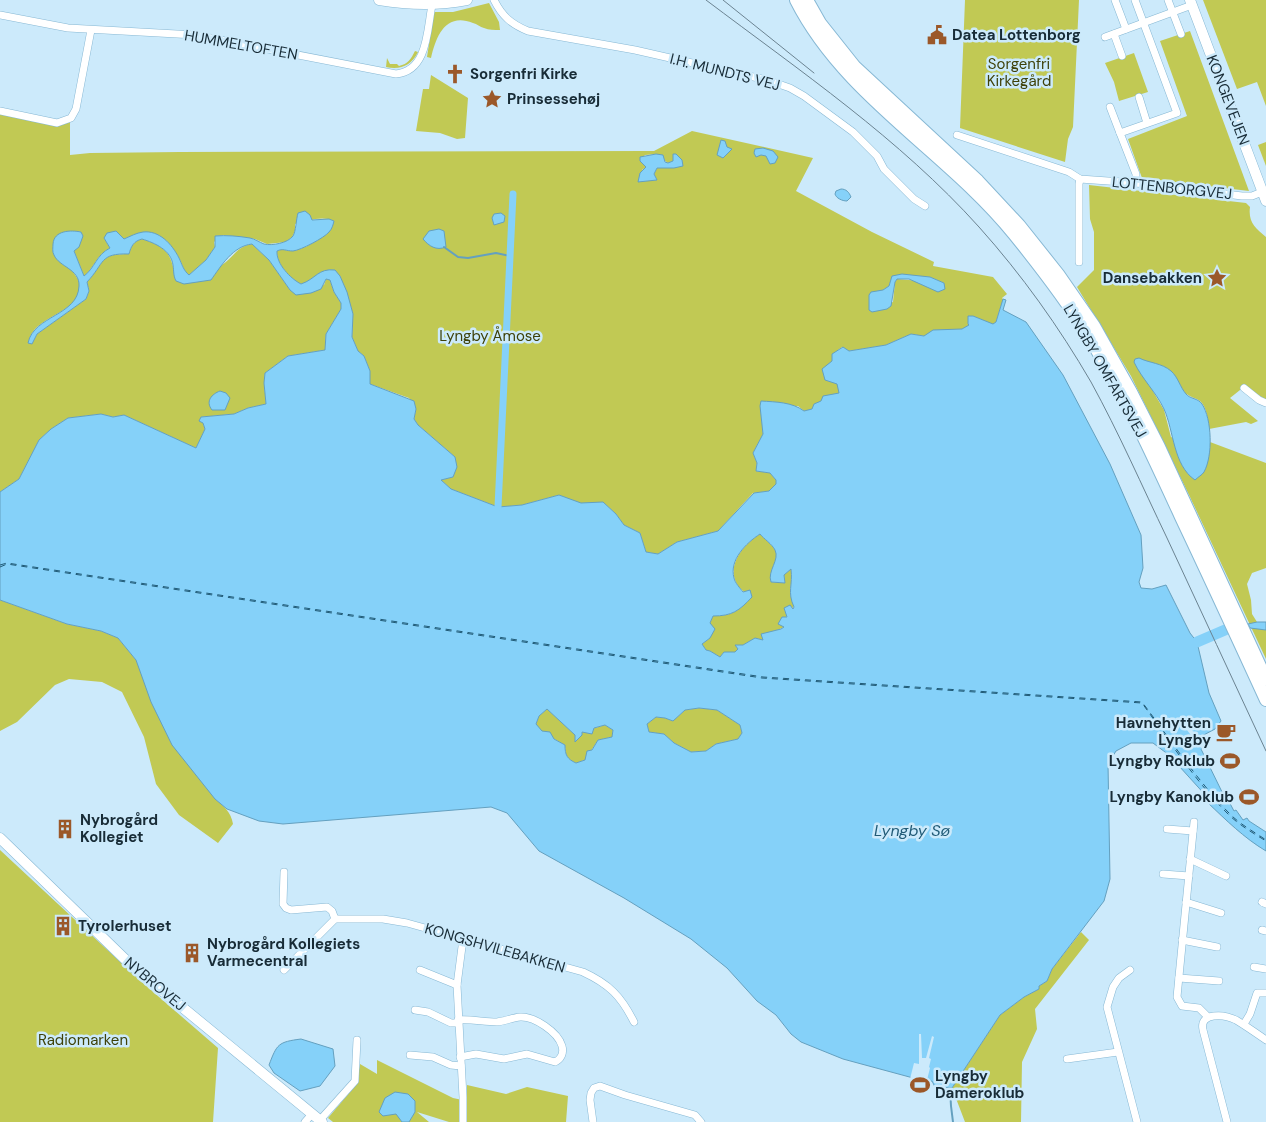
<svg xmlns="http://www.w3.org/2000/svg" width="1266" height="1122" font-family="'DM Sans',sans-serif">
  <rect width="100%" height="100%" fill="#cceafb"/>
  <g fill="#c1c954" fill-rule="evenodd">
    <path d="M965,0H1079L1073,127L1068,139L1065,162L960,128Z"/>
    <path d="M1203,0H1266V106L1257,82L1237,89Z"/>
    <path d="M489,3L499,22L500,30C494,30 489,30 484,28C480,27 477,24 473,23C445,12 436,37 431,58L427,57L434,12H453Z"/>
    <path d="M1190,31L1249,191L1142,178L1128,139L1187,116L1160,41Z"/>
    <path d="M415,51L418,52C411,66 400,70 386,67L387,58L390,64H397L399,66C408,64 411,59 415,51Z"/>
    <path d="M1134,53L1148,92L1119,101L1114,82L1105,63Z"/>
    <path d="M431,75L468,98L465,138L457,139L440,133L416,131L423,89H429Z"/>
    <path d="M0,114L70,121V155L90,153L180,152L654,151L692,131L813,158L796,191L872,232L934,262L933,266L993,277L1007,294L1002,298L1003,299L996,322L993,325L973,316L968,319V323L970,325L962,329L949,330L924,336L911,334L886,345L868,348L849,351L842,347L838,350L839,393L821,401L813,409L804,411L798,406L761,413L763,434L753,453L757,463L756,471L770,473L776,480V484L770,491L753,493L718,531L677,542L658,554L646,552L640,533L624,525L616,514L603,502L581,504L559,495L522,505L498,507L451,489L441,480L453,477L455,457L418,425L414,419L416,409L409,398L370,384V371L364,356L358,351L352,337L353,314L340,276L319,273L309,282L301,284C291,279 276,264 277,251L282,249C303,255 324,237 334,221C322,215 307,221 295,224V231L292,237L286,242L267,244L255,239L222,235L214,242L215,247L206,260L189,275L185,271L179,258L167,241L129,237L124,239L120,236L104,238L110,248C96,255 95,267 84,276L74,251L81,232L74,231L65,232L53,246C58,254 79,277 80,284C83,314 31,315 29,343H32L37,334L86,299L89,291L87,282C105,263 98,253 129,254C131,246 134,241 142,239C170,248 171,255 176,281C189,277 212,271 222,265C234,257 237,246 252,244L269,260L290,290L324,285L326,279L330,280L334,292L341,303V309L326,334L325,350L288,356L265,373L264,383L266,404L248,408L234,414L201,417L205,429L196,448L124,415L113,417L101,414L68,418L51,429L39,440L19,479L0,492ZM656,154L668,163L673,161L674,168H657L654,174L657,180H648L642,170L646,167L640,161L645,155ZM892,276L930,277L944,283L897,279L895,282L893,302L869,310C870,296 879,293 889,286Z"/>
    <path d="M1266,142V166L1258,145Z"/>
    <path d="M1089,185L1246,203L1250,207C1248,222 1255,228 1266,237V400L1245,386L1230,398L1258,421L1251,424L1246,422L1209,429C1208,421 1207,407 1200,401C1196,398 1190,397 1185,393L1162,366L1148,363L1139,358L1154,393L1164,410L1171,437L1210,452V442L1266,463V568L1252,573L1247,584L1251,600L1252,614L1262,630H1266V659L1190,497L1131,376L1077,287L1094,270V232L1090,219Z"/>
    <path d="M760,534C764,539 772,544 775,550C780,560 768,571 771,582L785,583L784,575L791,569C793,584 787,592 794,606L787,614L784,627L771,633L761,634L764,640L755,638L743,645H736L738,649L735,652H724L720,657L710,651L706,650L702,644L710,638V623L713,616C732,616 739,611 752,597C719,580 736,549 760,534Z"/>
    <path d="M0,600L67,624L101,631L118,638L136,660L141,672L215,799C224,806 231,812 233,824L218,843L179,815L156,784L144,737L122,692L102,682L69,679L55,685L17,722L0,731Z"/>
    <path d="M699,708L717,710L740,725L742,733L738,739L716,744L706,751L691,752L674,743L664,734L649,732L647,724L656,717L665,718L673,721L685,710Z"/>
    <path d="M547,709L575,735V741L582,732L605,725L613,730L612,737L598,740L585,760L576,763C567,759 565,755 565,745L542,732L536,724L539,716Z"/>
    <path d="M0,850L144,984L218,1048L213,1122H0Z"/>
    <path d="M1081,932L1089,940L1035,1009L1037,1029L1022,1062L1021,1122H965L952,1088L1000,1015L1024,997L1039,989V986L1047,981L1052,969Z"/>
    <path d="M377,1060L453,1098L467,1101V1085L506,1094L527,1087L568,1096L566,1122H449L417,1112L429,1122H333L328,1118L356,1085L360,1064L377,1074Z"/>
  </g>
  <g fill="#85d1f9" stroke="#64a0bf" fill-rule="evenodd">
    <path d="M721,140L725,141L727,147L732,149L723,158L717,155Z"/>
    <path d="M763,148L773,151L778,157L775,163L770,164L766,156L761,155L756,157L754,153L755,149Z"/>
    <path d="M656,154L663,155L665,162L668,163L673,161V154H676L682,160L683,166L674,168H657L654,174L657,180L638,182L640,173L646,167L640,161V157Z"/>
    <path d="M841,189C846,189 849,192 851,197L847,201C842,201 836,198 835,194L836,191Z"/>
    <path d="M305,211L310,215L312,220L329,219L334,221C333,225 332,229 329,232C324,238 301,250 293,251C286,251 283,248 277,251C276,264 291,279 301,284C316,279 318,268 335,270L340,276L347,292L353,314L352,337L358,351L364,356L370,371V384L414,401L416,409L414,419L418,425L455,457L457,467L453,477L441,480L451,489L498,507L522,505L559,495L581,503L603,502L616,514L624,525L640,533L646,552L658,554L677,542L718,531L754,493L769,491L776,484V480L770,473L756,471L757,463L753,453L763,434L760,406L761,401C776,402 792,402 804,411L812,409L814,404L821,401L823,396L839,393L837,384L825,380L822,369L832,361V354L843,347L849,351L886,345L911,334L924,336L933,330L962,329L969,325L968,324V316H973L993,324L996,322L1003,299L1006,300L1003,310L1026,322L1063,375L1110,464L1141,535L1143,568L1139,582L1141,588L1152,589L1166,585L1190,633L1197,642L1209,693L1221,721L1215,729L1198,738L1204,746L1201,749L1224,796H1226L1234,811L1236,810L1243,820L1247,818L1249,821L1266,832V851C1244,838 1226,820 1207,802L1208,798L1169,755L1153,743H1131L1116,751L1108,764L1110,879L1104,901L1052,969L1047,981L1039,986V989L1024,997L1000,1015L952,1088L935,1087L932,1081L928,1082L843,1059L801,1042L791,1034L776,1015L757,1001L727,968L691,939L624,898L539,851L507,813L491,807L283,824L259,821L227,809L215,799L172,745L151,702L136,660L118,638L101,631L67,624L0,600V492L19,479L39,440L51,429L68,418L101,414L113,417L124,415L196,448L205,429L203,423L199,421L201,417L234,414L248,408L266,404L264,383L265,373L288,356L325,350L326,334L341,309V303L334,292L330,280L326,279L321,289L311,293L296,295L290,290L269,260L252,244C233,246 221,266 211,280L184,284L176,281C173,275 174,271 173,265C171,250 155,243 142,239C134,241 131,246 129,254C99,253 105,263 87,282L89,291L86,299L37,334L32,344L28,343C34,315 78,316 79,286C80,269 59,267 54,255C52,252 53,247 53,244C54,230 71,230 81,232L83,236L79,247L74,251L84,276C95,268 96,255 110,248L104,238L107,233L116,231L124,239C131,236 136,233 143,232C159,230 172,244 179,258C182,264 183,270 189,275L206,260L215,247V236C226,235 238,236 250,238C255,239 259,242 264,244C272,246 288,243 293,236C296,231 296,220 298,213ZM760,534C764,539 772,544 775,550C780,560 767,571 771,582L785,583L784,575L791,569C793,585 787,592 794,607L793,609L790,605L784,608L787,617H782L778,624L784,627L781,629L761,634L763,640L755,638L743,645H735L738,649L735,652H724L720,657L710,651L706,650L702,644L710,638L715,629L710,623L713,616C732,616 739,611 752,597L750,590L743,592C740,588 735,583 734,578C729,560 746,543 760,534ZM699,708L717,710L740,725L742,733L738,739L716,744L706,751L691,752L674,743L664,734L649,732L647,724L656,717L665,718L673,721L685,710ZM547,709L575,735V742L582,735V732L592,734L594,728L605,725L613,730L612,737L598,740L592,750L587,751L585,760L576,763C567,759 565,755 565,745L554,739L550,732L542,731L536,724L539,716Z"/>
    <path d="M501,213L505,216L504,222L494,225L492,218L494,214Z"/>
    <path d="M439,229L444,231L446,247C436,251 429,246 423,239L429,231Z"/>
    <path d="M902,274L930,277L944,283L945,289L938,292L909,279H897L895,282L891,306L887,309L872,312L869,310V295L871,292L883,290L889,286L892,276Z"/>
    <path d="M1139,358C1149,363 1162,363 1171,371C1178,377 1180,387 1186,394C1190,399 1198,398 1202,404C1212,419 1213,456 1204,472C1202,475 1198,477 1195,480C1173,465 1174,431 1164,409C1156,392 1142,379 1134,362L1135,359Z"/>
    <path d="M220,391L226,393L230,398L225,410H212C205,401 212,394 220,391Z"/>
    <path d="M1257,622H1266V630L1250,628L1248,624Z"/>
    <path d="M301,1039L333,1049L335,1066L320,1086L300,1091L274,1073L269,1065C277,1044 278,1042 301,1039Z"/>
    <path d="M395,1092L408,1094L415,1101V1112L409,1122H402L396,1114L383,1116L379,1112L385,1098Z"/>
  </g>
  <g fill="#cceafb">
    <path d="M1186,722L1204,746L1201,748L1183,725Z"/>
    <path d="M919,1034H921L922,1058H926L932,1036L934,1037L929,1058L931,1059L929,1067L930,1068L926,1084L910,1079L914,1063L919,1064Z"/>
  </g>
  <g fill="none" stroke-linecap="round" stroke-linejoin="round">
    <g stroke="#64a0bf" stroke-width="2">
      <path d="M444,247L458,257L468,258L496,253L510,256"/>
      <path d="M950,1088L951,1106L953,1122"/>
    </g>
    <path stroke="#85d1f9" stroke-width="7" d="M498,507L513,194"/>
    <path stroke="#85d1f9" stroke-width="11" d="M1197,642L1225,630"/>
    <g stroke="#215b77" stroke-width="1" stroke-dasharray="6 5" stroke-linecap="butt">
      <path d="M0,565L7,563L763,677L1142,702C1170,739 1196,779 1228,812C1239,824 1253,831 1266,840"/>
      <path d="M0,567L7,564L762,678L1142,703C1169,740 1195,781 1228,814C1239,825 1253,833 1266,841"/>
    </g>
    <defs>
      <g id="street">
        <path d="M494,0C502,16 511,24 528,31L635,50L767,80L790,88L804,96L853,132L877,156L884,169L914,199L925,206"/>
        <path d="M1115,0L1126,29"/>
        <path d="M1135,0L1177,113L1120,133L1136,174V183"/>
        <path d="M1168,0L1181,34"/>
        <path d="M0,15L68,28L195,35L396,74C428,71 427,30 432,5"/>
        <path d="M1114,34L1122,56"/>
        <path d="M1105,37L1192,5"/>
        <path d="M1139,97L1147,123"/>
        <path d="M1110,107L1120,133"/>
        <path d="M0,111L57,123L71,118L76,109L91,30"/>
        <path d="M957,135L1069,172L1080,179L1136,183L1242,196H1252L1262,192"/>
        <path d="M1079,262V184L1080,179"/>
        <path d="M1244,388L1259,400L1266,403"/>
        <path d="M1194,822L1177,997L1182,1006L1199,1008L1208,1017"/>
        <path d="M1167,829L1193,831"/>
        <path d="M1190,859L1226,876"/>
        <path d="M284,872L283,904L286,908L291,910L327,907L332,911L335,919"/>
        <path d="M1163,874L1189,876"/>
        <path d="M1186,902L1221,913"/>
        <path d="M1262,902L1266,904"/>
        <path d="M1262,930L1266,931"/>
        <path d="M1182,940L1217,947"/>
        <path d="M1254,967L1266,969"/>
        <path d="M284,970L335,919H383L407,923L583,972C609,984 621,996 634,1022"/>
        <path d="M420,970L457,985"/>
        <path d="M1130,970L1119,978L1113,987L1107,1007L1137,1122"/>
        <path d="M1179,978L1219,981"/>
        <path d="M415,1010L428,1012L451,1023H458"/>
        <path d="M458,1020C473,1019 483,1022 497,1022C505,1021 512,1018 520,1017C534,1016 558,1032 562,1046C564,1053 561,1059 555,1062L527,1054L504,1059L476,1054L460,1057"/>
        <path d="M1244,1024L1250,1014L1257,993H1266"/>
        <path d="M410,1055L433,1057L451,1065L461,1066"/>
        <path d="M1067,1059L1118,1052"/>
        <path d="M320,1120L355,1081L357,1040"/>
        <path d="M305,1122L312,1114"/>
        <path d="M463,1122V1097L457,985L463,939"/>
        <path d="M593,1122L590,1100L591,1093L594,1088L600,1086L625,1095L695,1115L701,1122"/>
        <path d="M1227,1122L1203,1030C1199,1012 1224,1014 1236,1020C1246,1026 1256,1033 1266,1040"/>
      </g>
      <g id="secondary">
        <path d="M379,0C409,5 437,6 467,0"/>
        <path d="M1190,0L1266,201"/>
        <path d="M0,838L132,966L322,1122"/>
      </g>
      <g id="highway">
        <path d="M796,0C845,97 947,151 1014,234C1039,265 1064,297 1085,331C1123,390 1152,454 1181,517C1210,578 1238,639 1266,700"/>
        <path d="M807,0L820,23L855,67L978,181L1019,225L1058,274L1094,326L1131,392L1159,447L1266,679"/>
      </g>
    </defs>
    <use href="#street" stroke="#87b8d4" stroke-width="8"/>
    <use href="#secondary" stroke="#87b8d4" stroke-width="11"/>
    <use href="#highway" stroke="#87b8d4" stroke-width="14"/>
    <use href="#street" stroke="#fff" stroke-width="7"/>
    <use href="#secondary" stroke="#fff" stroke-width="10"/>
    <use href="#highway" stroke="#fff" stroke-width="12"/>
    <g stroke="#6b8391" stroke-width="1">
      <path d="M706,0C800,71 900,139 979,227C1022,275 1059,327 1091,382C1119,433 1142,486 1167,538C1200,609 1233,680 1266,751"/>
      <path d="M723,0L814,73"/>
    </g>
  </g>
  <defs>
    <symbol id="civic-bare" viewBox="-9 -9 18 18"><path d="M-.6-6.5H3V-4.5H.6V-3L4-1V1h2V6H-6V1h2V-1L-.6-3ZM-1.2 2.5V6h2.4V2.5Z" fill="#9b5829" stroke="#cceafb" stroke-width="2.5" paint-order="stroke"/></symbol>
    <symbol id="church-bare" viewBox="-9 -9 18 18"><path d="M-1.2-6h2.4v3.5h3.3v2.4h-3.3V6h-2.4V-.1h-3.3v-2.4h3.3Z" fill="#9b5829" stroke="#cceafb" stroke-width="2.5" paint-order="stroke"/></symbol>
    <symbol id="sight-bare" viewBox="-9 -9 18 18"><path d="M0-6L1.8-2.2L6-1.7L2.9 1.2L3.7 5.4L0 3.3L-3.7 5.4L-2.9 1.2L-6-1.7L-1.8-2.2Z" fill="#9b5829" stroke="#cceafb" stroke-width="2.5" paint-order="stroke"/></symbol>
    <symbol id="cafe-bare" viewBox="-9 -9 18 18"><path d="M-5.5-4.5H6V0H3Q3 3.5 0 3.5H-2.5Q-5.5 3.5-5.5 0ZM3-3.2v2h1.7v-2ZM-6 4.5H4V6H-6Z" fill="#9b5829" stroke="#cceafb" stroke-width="2.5" paint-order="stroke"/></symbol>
    <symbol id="stadium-bare" viewBox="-9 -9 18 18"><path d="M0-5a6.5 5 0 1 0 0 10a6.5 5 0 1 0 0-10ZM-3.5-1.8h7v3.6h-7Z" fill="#9b5829" stroke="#cceafb" stroke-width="2.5" paint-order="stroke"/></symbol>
    <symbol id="building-bare" viewBox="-9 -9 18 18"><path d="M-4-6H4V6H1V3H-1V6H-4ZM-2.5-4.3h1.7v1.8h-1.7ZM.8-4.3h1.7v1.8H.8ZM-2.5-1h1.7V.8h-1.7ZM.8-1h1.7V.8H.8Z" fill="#9b5829" stroke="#cceafb" stroke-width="2.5" paint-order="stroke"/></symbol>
  </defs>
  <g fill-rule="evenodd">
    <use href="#civic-bare" x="923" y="21" width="28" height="28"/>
    <use href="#church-bare" x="441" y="60" width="28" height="28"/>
    <use href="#sight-bare" x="478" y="85" width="28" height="28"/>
    <use href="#sight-bare" x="1203" y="264" width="28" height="28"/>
    <use href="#cafe-bare" x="1212" y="718" width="28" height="28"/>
    <use href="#stadium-bare" x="1216" y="747" width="28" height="28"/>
    <use href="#stadium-bare" x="1235" y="783" width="28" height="28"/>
    <use href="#building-bare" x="51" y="815" width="28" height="28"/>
    <use href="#building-bare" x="49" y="912" width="28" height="28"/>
    <use href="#building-bare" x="178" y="939" width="28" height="28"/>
    <use href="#stadium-bare" x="906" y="1071" width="28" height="28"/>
  </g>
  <g text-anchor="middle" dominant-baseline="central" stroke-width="5" stroke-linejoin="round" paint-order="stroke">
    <g font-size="15" font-weight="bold" fill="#182c37" stroke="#cceafb" text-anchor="start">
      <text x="952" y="35">Datea Lottenborg</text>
      <text x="470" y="74">Sorgenfri Kirke</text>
      <text x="507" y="99">Prinsessehøj</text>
      <text x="1202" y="278" text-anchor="end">Dansebakken</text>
      <text x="1211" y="723" text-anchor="end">Havnehytten<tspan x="1211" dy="17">Lyngby</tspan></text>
      <text x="1215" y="761" text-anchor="end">Lyngby Roklub</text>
      <text x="1234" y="797" text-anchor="end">Lyngby Kanoklub</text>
      <text x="80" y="820">Nybrogård<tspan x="80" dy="17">Kollegiet</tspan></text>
      <text x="78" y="926">Tyrolerhuset</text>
      <text x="207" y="944">Nybrogård Kollegiets<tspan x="207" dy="17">Varmecentral</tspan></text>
      <text x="935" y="1076">Lyngby<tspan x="935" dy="17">Dameroklub</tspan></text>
    </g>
    <g font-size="15" fill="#182c37" stroke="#cceafb">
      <text transform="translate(241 45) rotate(10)">HUMMELTOFTEN</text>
      <text transform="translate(725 72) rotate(14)">I.H. MUNDTS VEJ</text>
      <text transform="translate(1228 100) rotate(69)">KONGEVEJEN</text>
      <text transform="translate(1172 188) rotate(6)">LOTTENBORGVEJ</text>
      <text transform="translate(1105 371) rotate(60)">LYNGBY OMFARTSVEJ</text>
      <text transform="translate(495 948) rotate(16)">KONGSHVILEBAKKEN</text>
      <text transform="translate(155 984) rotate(40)">NYBROVEJ</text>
    </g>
    <g font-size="15" fill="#3e4109" stroke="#cceafb">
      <text x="1019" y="64">Sorgenfri<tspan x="1019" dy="17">Kirkegård</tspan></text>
      <text x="490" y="336">Lyngby Åmose</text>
      <text x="83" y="1040">Radiomarken</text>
    </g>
    <g font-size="16" font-style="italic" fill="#215b77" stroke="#cceafb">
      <text x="912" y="830">Lyngby Sø</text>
    </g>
  </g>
</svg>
